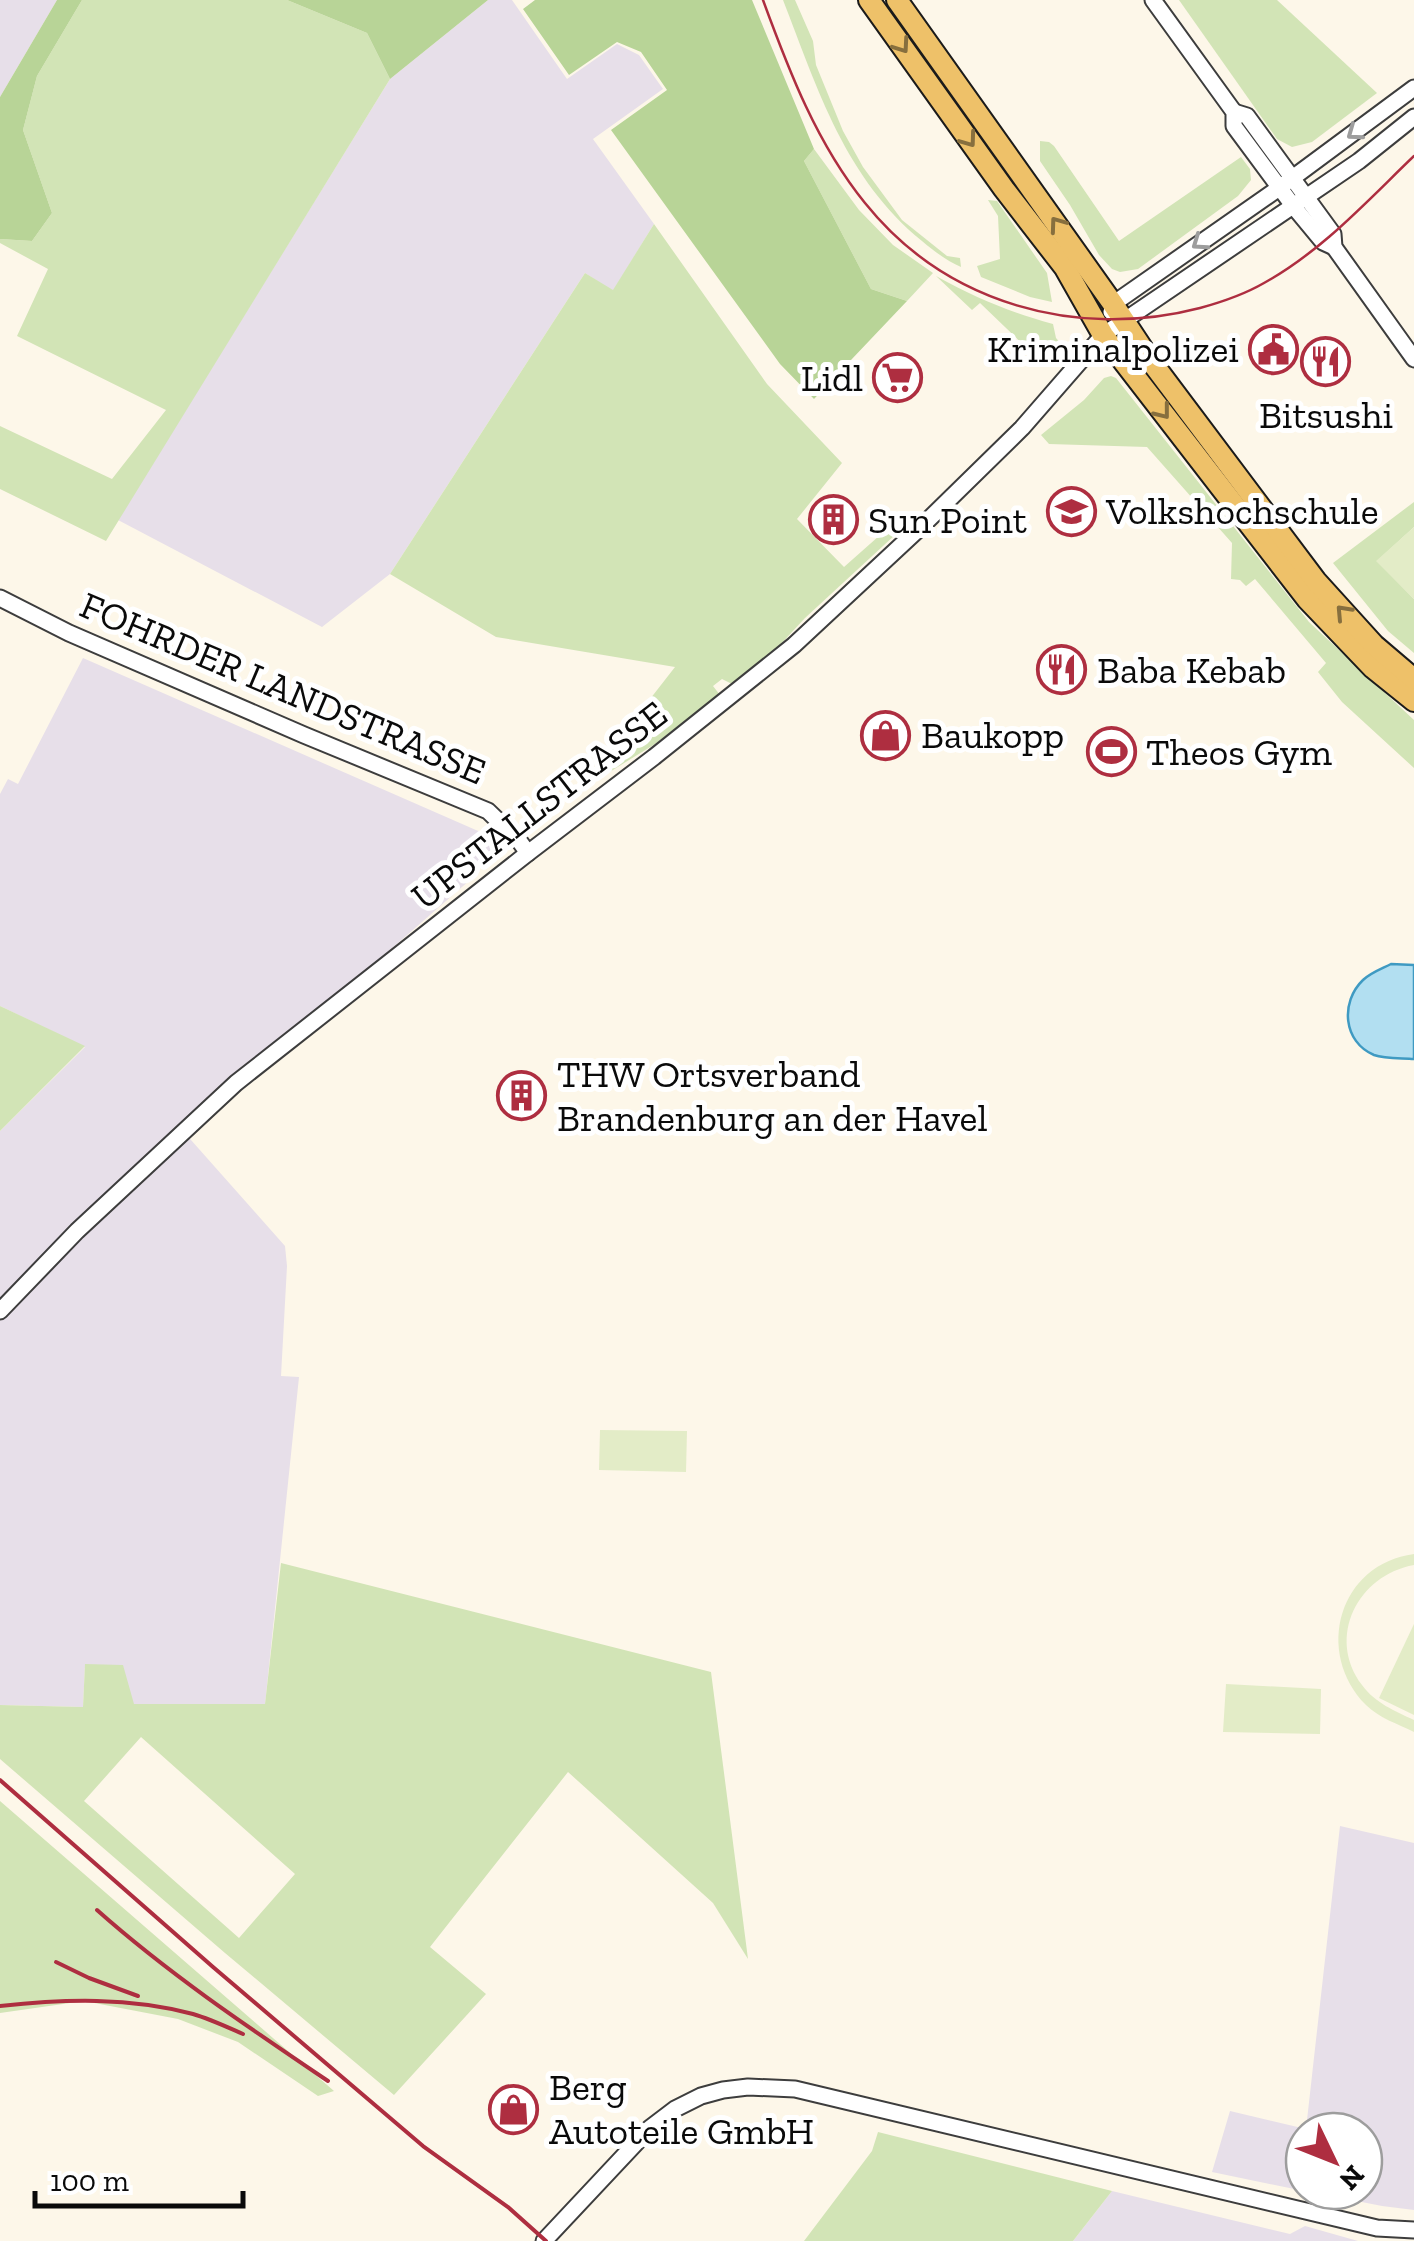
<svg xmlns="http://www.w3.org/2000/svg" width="1414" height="2241" font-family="'Zilla Slab',serif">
  <rect width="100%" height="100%" fill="#fdf7e9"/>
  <g fill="#e7dfe9">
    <path d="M0,0H57L0,97Z"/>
    <path d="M488,0H512L567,79L617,44L639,55L663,89L593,139L654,224L613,291L585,273L390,574L322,627L118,520L390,79Z"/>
    <path d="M83,658L485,834L493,849L470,880L183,1131L285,1246L287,1266L281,1376L299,1377L265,1705L133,1704L85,1665L83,1707L0,1705V1131L85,1047L0,1006V794L8,779L18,784Z"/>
    <path d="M1340,1826L1414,1843V2210L1382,2206L1306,2191H1364V2131H1304V2191L1212,2172L1230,2111L1306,2129Z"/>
    <path d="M1112,2191L1290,2234L1305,2226L1358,2241H1073Z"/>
  </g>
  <g fill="#d2e4b6" fill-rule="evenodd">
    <path d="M82,0H287L367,33L390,79L106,541L0,489V426L112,479L166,410L17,336L48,269L0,243V239L32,241L52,213L23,130L37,76Z"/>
    <path d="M783,0H795L813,41L816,65L843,131L863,167L902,220L947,256L960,258L961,267C947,261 934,251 922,241C845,178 818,90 783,0Z"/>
    <path d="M1179,0H1277L1377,93L1312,142L1292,147L1277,139Z"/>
    <path d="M1040,141L1049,142L1054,146L1119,241L1241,157L1250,169L1251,180L1238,196L1138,269L1120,272L1112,269L1099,255L1070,205L1040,161Z"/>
    <path d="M814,149L859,210L893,245L933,273L907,301L871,289L804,161Z"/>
    <path d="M988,200L997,201L1047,273L1052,302L1030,297L981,277L977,266L1000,259L998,216Z"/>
    <path d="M654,224L767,384L842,463L797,519L844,567L897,520L896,534L805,618L778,647L734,685L722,679L713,686L720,695L655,744L595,781L594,771L675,667L496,637L390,574L585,273L613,290Z"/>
    <path d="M936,276C978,299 1007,311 1053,324L1056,338L1063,346L1051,358L1034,355L980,303L972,310Z"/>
    <path d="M1111,376L1116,378L1309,622L1414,720V768L1342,702L1318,672L1326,663L1255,579L1246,586L1240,580L1231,579L1232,543L1147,447L1049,444L1041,435L1084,400L1104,378Z"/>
    <path d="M1414,502V527L1377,561L1414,599V653L1388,631L1333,563Z"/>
    <path d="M0,1006L85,1046L0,1131Z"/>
    <path d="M281,1563L711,1672L748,1959L713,1903L568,1772L430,1947L486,1994L394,2095L225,1953L0,1759V1705L83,1707L85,1664L123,1665L134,1704H265ZM141,1737L295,1874L239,1938L84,1801Z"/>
    <path d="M0,1801L334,2091L318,2096L238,2042L178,2019L84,2001L0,2013Z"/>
    <path d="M878,2132L1112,2191L1073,2241H804L872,2151Z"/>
  </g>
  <g fill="#b8d497">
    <path d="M57,0H82L37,76L23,130L52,213L32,241L0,239V97Z"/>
    <path d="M287,0H488L390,79L367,33Z"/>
    <path d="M535,0H752L814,149L804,161L871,289L907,301L814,399L780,364L611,130L667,90L641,52L617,42L569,75L523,9Z"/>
  </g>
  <g fill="#e3ecc7">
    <path d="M1414,527V599L1376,561Z"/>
    <path d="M600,1430L687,1431L686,1472L599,1470Z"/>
    <path d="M1414,1554V1565C1358,1575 1326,1637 1362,1685C1375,1703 1395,1711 1414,1720V1732C1398,1724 1379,1718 1366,1705C1314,1652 1339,1564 1414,1554Z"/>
    <path d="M1414,1624V1715L1379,1698Z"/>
    <path d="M1226,1684L1321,1689L1320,1734L1223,1732Z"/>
  </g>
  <path fill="#b2dff1" stroke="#3f9ac2" stroke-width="2.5" d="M1391,964L1414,965V1059C1401,1058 1385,1059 1374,1055C1343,1042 1340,1002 1363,980C1370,973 1381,969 1391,964Z"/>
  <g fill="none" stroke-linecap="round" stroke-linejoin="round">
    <defs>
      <g id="minor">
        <path d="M1153,0L1234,112V126L1294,207L1323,242L1334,247"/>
        <path d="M1234,112L1247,116L1333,234L1334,247L1414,359"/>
        <path d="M1111,312L1113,304L1279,188L1414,88"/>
        <path d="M0,598L69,633L304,735L488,811L520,842L528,853"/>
        <path d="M0,1311L77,1231L236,1083L528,853L654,757L794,645L923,525L1022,428L1103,335L1359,161L1414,117"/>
        <path d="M544,2241L650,2128L675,2109L701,2096L723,2090L748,2087L795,2089L1377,2228L1414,2230"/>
      </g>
      <g id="major">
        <path d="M869,0L1004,189L1065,268L1103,335L1307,599L1373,668L1414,701"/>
        <path d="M897,0L1113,304L1150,360L1316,581L1374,645L1414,679"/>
      </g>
    </defs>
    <use href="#minor" stroke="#3d3d3d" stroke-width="19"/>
    <use href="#major" stroke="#1b1b1b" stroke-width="24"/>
    <use href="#minor" stroke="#fff" stroke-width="15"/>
    <use href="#major" stroke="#eec169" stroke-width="20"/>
    <path stroke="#ae2e40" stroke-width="2.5" d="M763,0C789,71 817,144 865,203C946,304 1077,340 1200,308C1222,302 1245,294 1264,283C1322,251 1367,201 1414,156"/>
    <g stroke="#ae2e40" stroke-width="4">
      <path d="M0,1780L213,1967L423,2146L508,2207L546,2241"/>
      <path d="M97,1910C169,1974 248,2027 328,2081"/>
      <path d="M56,1962L89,1978L138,1996"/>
      <path d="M0,2006C65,1999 129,1997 193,2014C210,2019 227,2027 243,2034"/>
    </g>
  </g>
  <defs><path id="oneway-chevron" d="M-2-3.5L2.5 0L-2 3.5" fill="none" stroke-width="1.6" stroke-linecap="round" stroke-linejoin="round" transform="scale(2.5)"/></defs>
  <g stroke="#876f3e">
    <use href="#oneway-chevron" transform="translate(902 46) rotate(55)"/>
    <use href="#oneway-chevron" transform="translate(969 140) rotate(54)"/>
    <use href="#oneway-chevron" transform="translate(1057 224) rotate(-126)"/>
    <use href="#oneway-chevron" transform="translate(1163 412) rotate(52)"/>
    <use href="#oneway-chevron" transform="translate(1343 612) rotate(-133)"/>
  </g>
  <g stroke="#9d9d9d">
    <use href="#oneway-chevron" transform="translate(1354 133) rotate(144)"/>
    <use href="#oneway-chevron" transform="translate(1199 243) rotate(145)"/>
  </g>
  <defs>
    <symbol id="civic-ring" viewBox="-11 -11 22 22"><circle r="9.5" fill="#fff" stroke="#ae2e40" stroke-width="1.5"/><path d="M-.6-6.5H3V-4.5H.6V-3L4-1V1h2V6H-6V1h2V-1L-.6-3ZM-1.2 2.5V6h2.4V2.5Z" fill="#ae2e40"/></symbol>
    <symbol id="restaurant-ring" viewBox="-11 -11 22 22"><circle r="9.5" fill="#fff" stroke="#ae2e40" stroke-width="1.5"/><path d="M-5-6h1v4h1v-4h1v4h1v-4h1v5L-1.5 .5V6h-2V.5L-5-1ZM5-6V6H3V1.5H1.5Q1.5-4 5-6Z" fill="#ae2e40"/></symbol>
    <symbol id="supermarket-ring" viewBox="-11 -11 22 22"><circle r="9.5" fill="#fff" stroke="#ae2e40" stroke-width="1.5"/><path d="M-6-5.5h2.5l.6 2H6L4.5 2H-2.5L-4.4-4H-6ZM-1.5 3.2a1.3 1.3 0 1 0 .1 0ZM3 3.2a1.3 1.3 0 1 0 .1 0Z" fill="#ae2e40"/></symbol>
    <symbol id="university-ring" viewBox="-11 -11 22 22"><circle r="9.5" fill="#fff" stroke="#ae2e40" stroke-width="1.5"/><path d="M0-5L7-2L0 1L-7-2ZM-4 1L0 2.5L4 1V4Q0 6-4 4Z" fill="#ae2e40"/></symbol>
    <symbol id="building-ring" viewBox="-11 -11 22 22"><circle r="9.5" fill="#fff" stroke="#ae2e40" stroke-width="1.5"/><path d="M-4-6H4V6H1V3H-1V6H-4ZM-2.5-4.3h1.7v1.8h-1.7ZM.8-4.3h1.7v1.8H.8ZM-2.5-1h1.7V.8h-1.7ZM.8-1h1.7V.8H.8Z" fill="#ae2e40"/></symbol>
    <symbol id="shop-ring" viewBox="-11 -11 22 22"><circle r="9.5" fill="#fff" stroke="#ae2e40" stroke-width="1.5"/><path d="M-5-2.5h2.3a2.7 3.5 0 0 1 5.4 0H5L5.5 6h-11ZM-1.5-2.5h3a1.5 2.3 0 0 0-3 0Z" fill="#ae2e40"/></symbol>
    <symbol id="stadium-ring" viewBox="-11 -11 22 22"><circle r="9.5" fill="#fff" stroke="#ae2e40" stroke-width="1.5"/><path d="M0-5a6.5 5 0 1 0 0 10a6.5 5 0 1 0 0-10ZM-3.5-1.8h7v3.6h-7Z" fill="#ae2e40"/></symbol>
  </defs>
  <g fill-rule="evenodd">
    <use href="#civic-ring" x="1246" y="322" width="55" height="55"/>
    <use href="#restaurant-ring" x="1298" y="334" width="55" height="55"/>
    <use href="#supermarket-ring" x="870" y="350" width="55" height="55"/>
    <use href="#university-ring" x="1044" y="484" width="55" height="55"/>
    <use href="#building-ring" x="806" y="492" width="55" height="55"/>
    <use href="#restaurant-ring" x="1034" y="642" width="55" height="55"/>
    <use href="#shop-ring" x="858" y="708" width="55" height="55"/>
    <use href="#stadium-ring" x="1084" y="724" width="55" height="55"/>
    <use href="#building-ring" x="494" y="1068" width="55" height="55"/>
    <use href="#shop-ring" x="486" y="2082" width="55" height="55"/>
  </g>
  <g text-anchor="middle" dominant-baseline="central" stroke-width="10" stroke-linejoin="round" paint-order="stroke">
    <g font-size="38" fill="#0a0a0a" stroke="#fff" text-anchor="start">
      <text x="1239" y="349" text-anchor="end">Kriminalpolizei</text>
      <text x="863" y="378" text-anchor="end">Lidl</text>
      <text x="1326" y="415" text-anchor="middle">Bitsushi</text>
      <text x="1106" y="511">Volkshochschule</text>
      <text x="868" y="520">Sun Point</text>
      <text x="1097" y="670">Baba Kebab</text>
      <text x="921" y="735">Baukopp</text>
      <text x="1146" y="752">Theos Gym</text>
      <text x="557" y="1074">THW Ortsverband<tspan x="557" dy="44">Brandenburg an der Havel</tspan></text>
      <text x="549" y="2087">Berg<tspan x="549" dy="44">Autoteile GmbH</tspan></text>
    </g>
    <g font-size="38" fill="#0a0a0a" stroke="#fff">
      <text transform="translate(283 688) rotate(23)">FOHRDER LANDSTRASSE</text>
      <text transform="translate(539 805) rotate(-38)">UPSTALLSTRASSE</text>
    </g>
  </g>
  <g transform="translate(1334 2161) rotate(133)"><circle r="48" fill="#ffffff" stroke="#9d9d9d" stroke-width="2.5"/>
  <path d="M0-8L18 38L0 25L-18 38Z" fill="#ae2e40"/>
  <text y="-15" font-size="28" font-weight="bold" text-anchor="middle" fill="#0a0a0a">N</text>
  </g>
  <path d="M35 2191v15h208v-15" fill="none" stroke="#0a0a0a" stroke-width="5"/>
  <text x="50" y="2191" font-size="30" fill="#0a0a0a" stroke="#ffffff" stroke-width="8" paint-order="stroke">100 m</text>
</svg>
